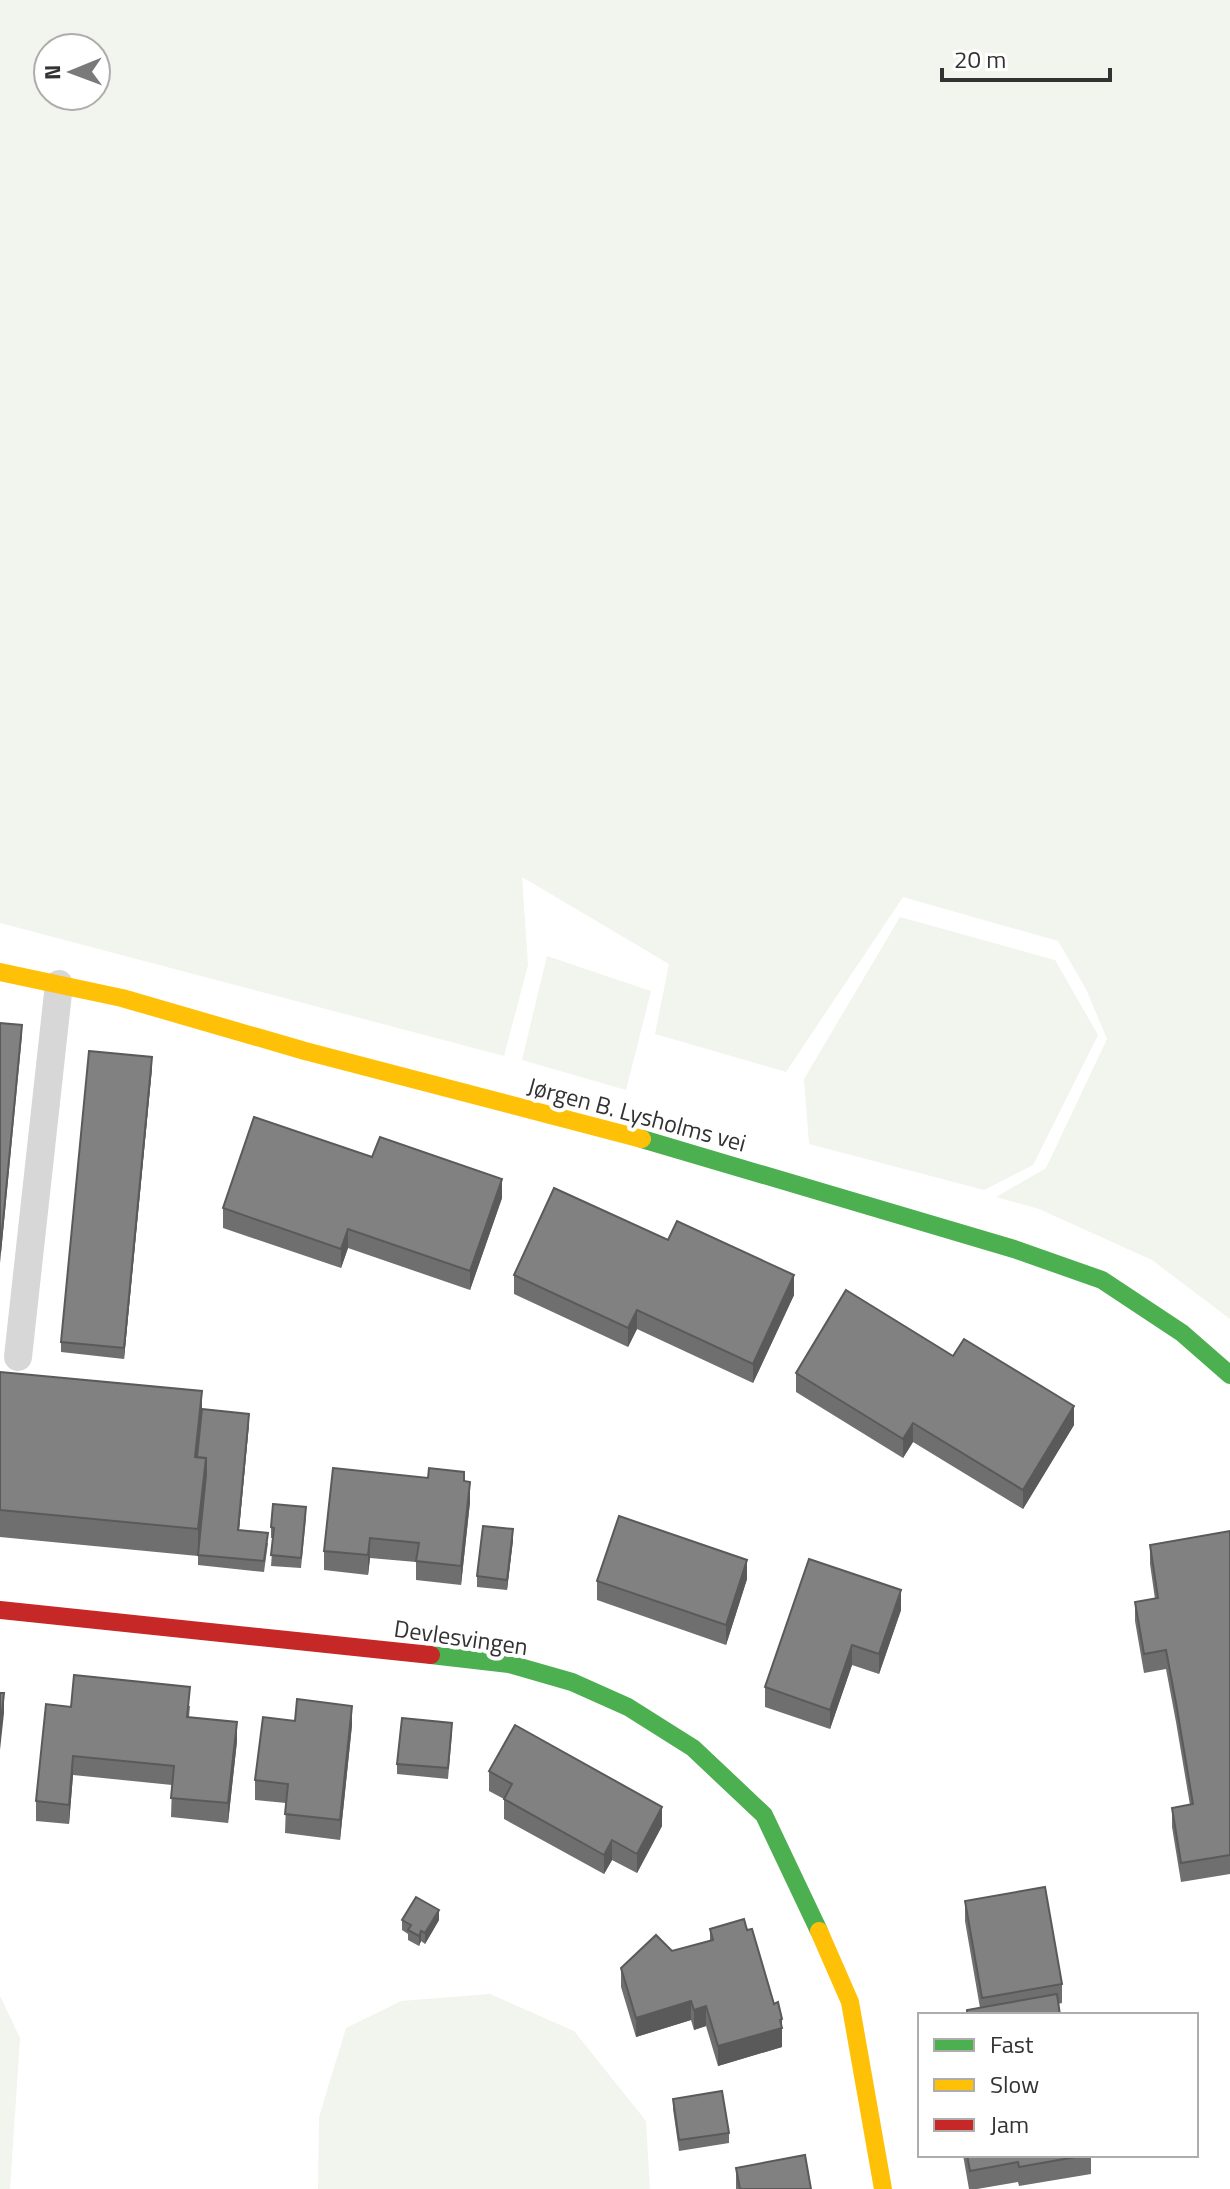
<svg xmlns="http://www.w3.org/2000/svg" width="1230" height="2189" font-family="'Titillium Web',sans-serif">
  <rect width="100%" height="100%" fill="#fff"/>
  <g fill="#f1f5ed" fill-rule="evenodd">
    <path d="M0,0H1230V1319L1152,1260L1039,1209L996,1197L1046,1168L1107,1039L1086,989L1058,941L903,897L786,1072L655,1034L669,964L522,877L528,965L504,1056L0,923ZM48,48H96V96H48Z"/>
    <path d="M900,917L1055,960L1098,1035L1033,1165L984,1190L809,1144L804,1079Z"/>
    <path d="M547,956L651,991L626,1090L522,1060Z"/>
    <path d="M490,1994L574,2031L646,2121L650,2189H318L319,2117L346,2028L401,2001Z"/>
    <path d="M0,1996L20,2038L10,2189H0Z"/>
  </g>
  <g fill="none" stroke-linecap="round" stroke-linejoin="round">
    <path stroke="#d7d7d7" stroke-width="28" d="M18,1357L59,984"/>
    <g stroke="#4caf50" stroke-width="18">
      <path d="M642,1139L1014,1249L1102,1280L1182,1333L1230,1375"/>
      <path d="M431,1655L509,1664L572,1682L628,1707L693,1748L764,1815L819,1931"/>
    </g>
    <g stroke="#ffc107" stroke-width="18">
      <path d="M0,972L122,998L305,1051L642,1139"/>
      <path d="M819,1931L850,2002L883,2189"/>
    </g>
    <path stroke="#c62828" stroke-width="18" d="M0,1610L431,1655"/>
  </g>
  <g fill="#6f6f6f">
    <path d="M152,1068L124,1359L61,1352V1342Z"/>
    <path d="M372,1157L502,1198L470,1290L348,1248L341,1268L223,1228V1208Z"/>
    <path d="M668,1240L794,1295L753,1383L637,1329L628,1347L514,1294V1275Z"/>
    <path d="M0,1372L202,1409L249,1424L239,1530L268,1543L264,1572L198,1565V1556L0,1537Z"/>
    <path d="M796,1373L1074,1425L1023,1509L913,1442L903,1458L796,1392Z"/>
    <path d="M464,1481L470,1502L461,1585L416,1580V1562L370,1558L368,1575L324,1570V1551Z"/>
    <path d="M306,1518L301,1568L271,1566L273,1538H271V1527Z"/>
    <path d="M1230,1531V1874L1181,1882L1172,1827V1808L1190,1805L1176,1722L1166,1669L1144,1673L1135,1621V1602L1155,1599L1150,1564V1545Z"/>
    <path d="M513,1540L507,1590L477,1587V1576Z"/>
    <path d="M747,1579L726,1645L597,1600V1581Z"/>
    <path d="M901,1610L879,1674L852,1665L830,1729L765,1707V1687Z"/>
    <path d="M190,1706L189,1717L237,1741L228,1823L171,1817L172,1785L73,1775L69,1824L36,1821V1801L71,1707Z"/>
    <path d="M295,1721L352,1725L340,1840L285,1833L286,1803L255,1800V1780Z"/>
    <path d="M452,1733L448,1779L397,1774V1764Z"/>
    <path d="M489,1771L662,1826L637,1873L612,1860L604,1874L504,1819V1799L489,1791Z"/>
    <path d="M965,1901L1062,1984V2003L1058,2004L1060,2015H967V2010L980,2008L965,1921Z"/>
    <path d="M402,1920H439L425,1944L421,1941L419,1946L408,1940V1934L402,1930Z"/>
    <path d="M710,1929L782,2039V2047L718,2066L706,2026L694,2030L691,2020L636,2037L621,1987V1968L710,1941Z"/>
    <path d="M673,2099L729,2133V2143L679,2151L673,2109Z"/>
    <path d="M963,2155H1091V2174L1019,2186L1018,2182L977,2189H969Z"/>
    <path d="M736,2168L811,2189H736Z"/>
  </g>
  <g fill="#5a5a5a">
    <path d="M22,1025V1035L0,1263V1253Z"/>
    <path d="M152,1057V1068L124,1359V1348Z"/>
    <path d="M502,1179V1198L470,1290V1271Z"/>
    <path d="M348,1229V1248L341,1268V1249Z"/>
    <path d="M794,1275V1295L753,1383V1364Z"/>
    <path d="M637,1310V1329L628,1347V1328Z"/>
    <path d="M202,1391V1419L196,1474L195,1457Z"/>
    <path d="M1074,1406V1425L1023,1509V1490Z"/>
    <path d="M249,1414V1424L238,1540V1530Z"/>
    <path d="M913,1423V1442L903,1458V1439Z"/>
    <path d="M206,1458V1486L198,1556V1529Z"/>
    <path d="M470,1482V1502L461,1585V1566Z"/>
    <path d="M513,1529V1540L507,1590V1580Z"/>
    <path d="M370,1538V1558L368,1575V1555Z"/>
    <path d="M747,1560V1579L726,1645V1625Z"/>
    <path d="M901,1590V1610L879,1674V1654Z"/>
    <path d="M852,1645V1665L830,1729V1710Z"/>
    <path d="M4,1693V1713L0,1750V1731Z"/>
    <path d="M352,1706V1725L340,1840V1820Z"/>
    <path d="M237,1722V1741L228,1823V1803Z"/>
    <path d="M73,1756V1775L69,1824V1805Z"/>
    <path d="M662,1807V1826L637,1873V1854Z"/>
    <path d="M612,1840V1860L604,1874V1855Z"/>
    <path d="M439,1910V1920L425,1944V1933Z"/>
    <path d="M421,1931V1941L419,1946V1936Z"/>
    <path d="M691,2001V2020L636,2037V2018Z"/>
    <path d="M706,2006V2026L694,2030V2010Z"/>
    <path d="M782,2019V2047L718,2066V2046Z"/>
  </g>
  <g fill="#818181" stroke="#5a5a5a" stroke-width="2">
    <path d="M0,1023L22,1025L0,1253Z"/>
    <path d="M89,1051L152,1057L124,1348L61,1342Z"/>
    <path d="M254,1117L372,1157L380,1137L502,1179L470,1271L348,1229L341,1249L223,1208Z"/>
    <path d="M554,1188L668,1240L677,1221L794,1275L753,1364L637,1310L628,1328L514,1275Z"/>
    <path d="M846,1290L953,1356L964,1339L1074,1406L1023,1490L913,1423L903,1439L796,1373Z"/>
    <path d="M0,1372L202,1391L195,1457L206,1458L198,1529L0,1510Z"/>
    <path d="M202,1409L249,1414L238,1530L268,1533L264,1561L198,1555L206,1475V1458L197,1457Z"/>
    <path d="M333,1468L428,1478L429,1468L464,1472V1481L470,1482L461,1566L416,1561L419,1543L370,1538L368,1555L324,1551Z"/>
    <path d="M273,1504L306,1507L301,1558L271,1555L274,1528L271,1527Z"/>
    <path d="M619,1516L747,1560L726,1625L597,1581Z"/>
    <path d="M483,1526L513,1529L507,1580L477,1576Z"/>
    <path d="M1230,1531V1855L1181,1863L1172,1808L1193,1804L1176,1703L1166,1650L1144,1654L1135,1602L1158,1598L1150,1545Z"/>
    <path d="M809,1559L901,1590L879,1654L852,1645L830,1710L765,1687Z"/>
    <path d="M74,1675L190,1687L187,1717L237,1722L228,1803L171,1798L174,1766L73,1756L69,1805L36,1801L46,1704L71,1707Z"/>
    <path d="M0,1693H4L0,1731Z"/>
    <path d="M297,1699L352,1706L340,1820L285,1814L288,1784L255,1780L263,1717L295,1721Z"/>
    <path d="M402,1718L452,1723L448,1768L397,1764Z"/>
    <path d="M515,1725L662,1807L637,1854L612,1840L604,1855L504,1799L512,1784L489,1771Z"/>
    <path d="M1045,1887L1062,1984L982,1998L965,1901Z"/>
    <path d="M416,1897L439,1910L425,1933L421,1931L419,1936L408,1930L411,1925L402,1920Z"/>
    <path d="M744,1919L747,1930L752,1929L774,2004L778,2002L782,2019L780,2020L782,2028L718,2046L706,2006L694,2010L691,2001L636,2018L621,1968L656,1935L672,1951L713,1940L710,1929Z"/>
    <path d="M1057,1994L1060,2015H967V2010Z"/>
    <path d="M722,2091L729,2133L679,2140L673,2099Z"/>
    <path d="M805,2155L811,2189H740L736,2168Z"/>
    <path d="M967,2155H1087L1019,2167L1018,2162L970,2171Z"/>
  </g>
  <g text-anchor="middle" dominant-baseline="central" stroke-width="8" stroke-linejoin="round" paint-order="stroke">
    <g font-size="24" fill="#333" stroke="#fff">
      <text transform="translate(637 1114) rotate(15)">Jørgen B. Lysholms vei</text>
      <text transform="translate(461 1637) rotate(8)">Devlesvingen</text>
    </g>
  </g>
  <rect x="918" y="2013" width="280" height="144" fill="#ffffff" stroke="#adadad" stroke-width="2"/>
  <rect x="934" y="2039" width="40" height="12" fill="#4caf50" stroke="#adadad" stroke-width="2"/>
  <text x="990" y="2053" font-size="24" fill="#333333">Fast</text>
  <rect x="934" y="2079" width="40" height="12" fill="#ffc107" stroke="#adadad" stroke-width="2"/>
  <text x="990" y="2093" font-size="24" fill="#333333">Slow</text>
  <rect x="934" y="2119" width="40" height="12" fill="#c62828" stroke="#adadad" stroke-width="2"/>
  <text x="990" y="2133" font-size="24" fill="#333333">Jam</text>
  <g transform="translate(72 72) rotate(269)"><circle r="38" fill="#ffffff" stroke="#adadad" stroke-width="2"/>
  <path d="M0-6L14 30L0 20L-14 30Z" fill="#7a7a7a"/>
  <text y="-12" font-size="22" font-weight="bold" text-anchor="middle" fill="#333333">N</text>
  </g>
  <path d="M942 68v12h168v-12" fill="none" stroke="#333333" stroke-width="4"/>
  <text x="954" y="68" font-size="24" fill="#333333" stroke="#ffffff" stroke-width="6" paint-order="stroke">20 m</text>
</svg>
